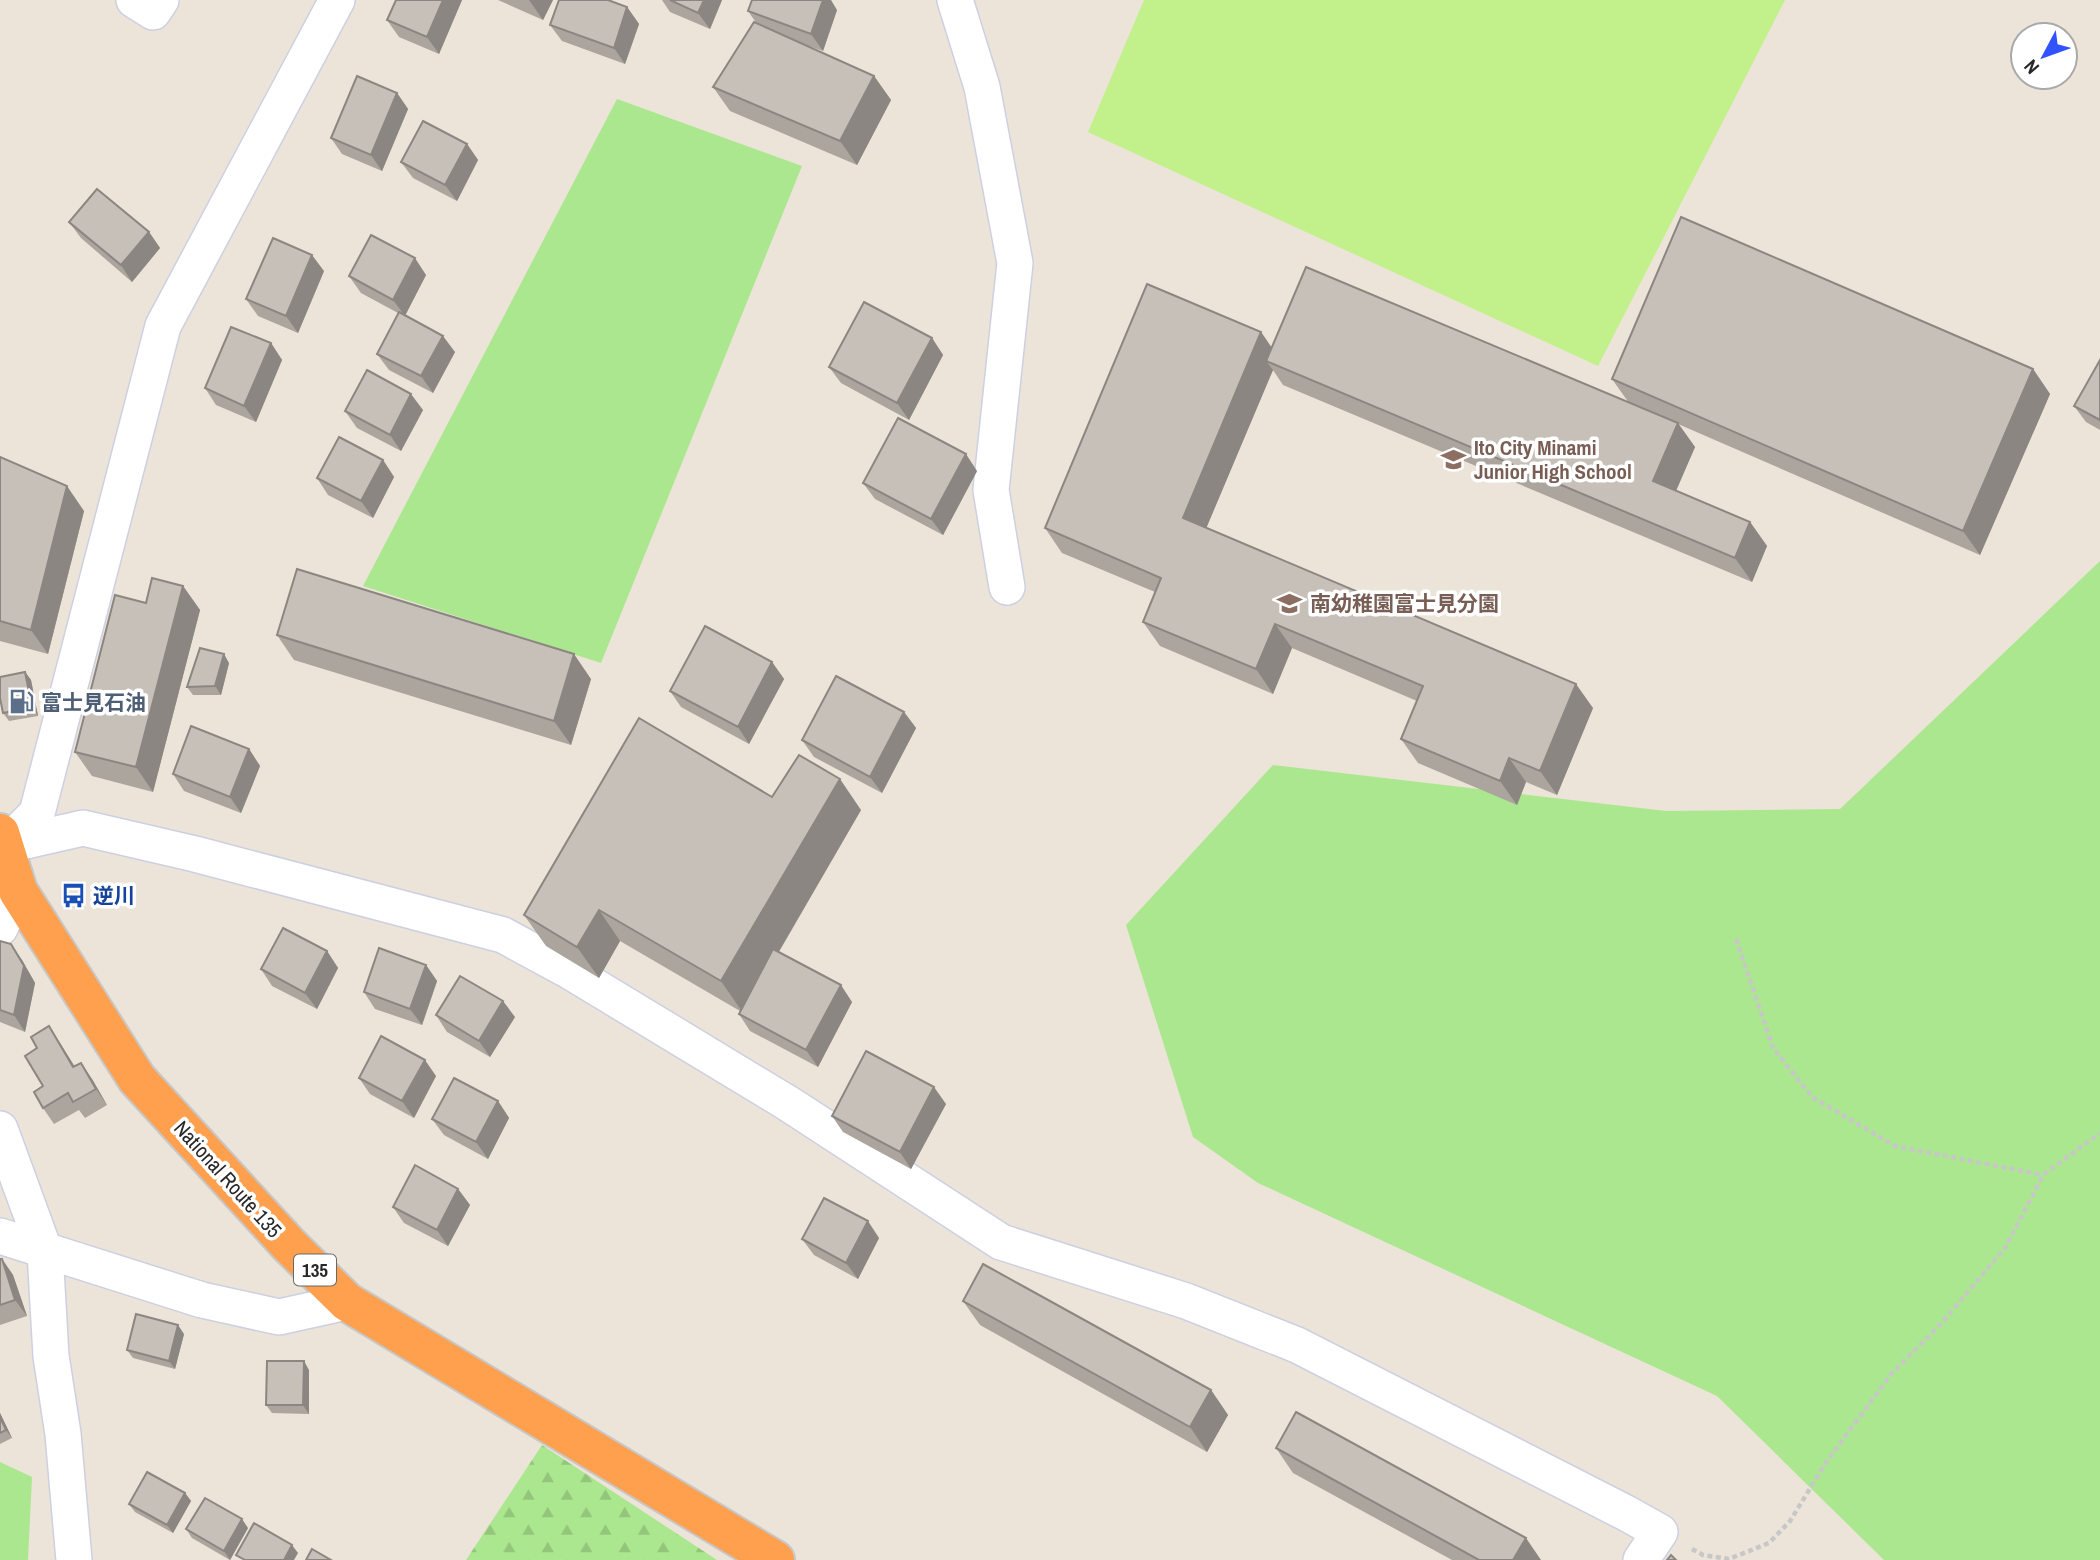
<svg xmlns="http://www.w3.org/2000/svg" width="2100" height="1560" font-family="'Archivo Narrow','Noto Sans JP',sans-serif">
  <defs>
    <pattern id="forest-firs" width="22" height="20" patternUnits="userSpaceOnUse" patternTransform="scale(1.75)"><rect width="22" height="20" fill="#abe78f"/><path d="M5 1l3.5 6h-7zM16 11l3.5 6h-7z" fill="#93c67b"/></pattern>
  </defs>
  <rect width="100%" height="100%" fill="#ece4d8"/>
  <g fill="#abe78f">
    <path d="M617,99L802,166L601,663L363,586Z"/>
    <path d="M2100,561V1560H1884L1717,1396L1258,1183L1193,1137L1126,925L1273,765L1666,811L1840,809Z"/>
    <path d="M0,1462L32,1477L28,1560H0Z"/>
  </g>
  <path fill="url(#forest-firs)" d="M542,1445L717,1560H466Z"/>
  <path fill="#c2f08a" d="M1144,0H1785L1598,366L1088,132Z"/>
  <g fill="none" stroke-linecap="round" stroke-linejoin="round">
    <defs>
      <g id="street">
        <path d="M134,0L153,12L161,0"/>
        <path d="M955,0L982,87L1015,263L991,490L1007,587"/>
        <path d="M4,846L83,828L195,854L503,935L571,972L789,1104L1001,1242L1186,1301L1297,1345L1626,1513L1660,1532L1641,1560"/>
        <path d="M4,846L37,813L163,326L337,0"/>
        <path d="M0,928L18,891"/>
        <path d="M0,1129L45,1252L51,1356L63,1434L74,1560"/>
        <path d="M0,1236L202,1300L279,1317L347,1302"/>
      </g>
      <path id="highway" d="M0,833L18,891L137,1079L289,1245L347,1302L775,1560"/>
    </defs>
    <use href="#street" stroke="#cdd0e2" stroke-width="38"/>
    <use href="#highway" stroke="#c7c7c7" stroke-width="42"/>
    <g stroke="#c7c7c7" stroke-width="4.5" stroke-dasharray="5 3.5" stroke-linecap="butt">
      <path d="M1736,939L1773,1048L1812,1097L1895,1146L2043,1175"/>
      <path d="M1692,1549L1703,1555L1729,1559L1769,1543L1790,1521L1827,1461L1892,1373L1940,1325L2005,1248L2043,1175L2100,1133"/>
    </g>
    <use href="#street" stroke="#fff" stroke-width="35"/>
    <use href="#highway" stroke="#ffa04f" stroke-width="38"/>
  </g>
  <g fill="#aba59e">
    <path d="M396,0H462L439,54L399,37L387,20Z"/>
    <path d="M498,0H553L543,20Z"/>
    <path d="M662,0H722L710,29L670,12Z"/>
    <path d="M627,7L639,24L625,64L562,41L550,25Z"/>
    <path d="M837,10L823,51L792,40L874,76L891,100L857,165L730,111L713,87L757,24L748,11Z"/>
    <path d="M397,93L408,109L382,171L342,154L331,138Z"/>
    <path d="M467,144L478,160L457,201L413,178L401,162Z"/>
    <path d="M69,222L149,232L160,248L132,282L81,238Z"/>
    <path d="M324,271L298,333L258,316L246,299Z"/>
    <path d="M426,275L405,315L455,352L433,393L389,370L377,354L398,313L361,293L349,276Z"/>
    <path d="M1261,332L1272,348L1629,403L1612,379L2033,369L2050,394L1980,555L1678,424L1695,447L1676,490L1750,522L1767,546L1752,582L1283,385L1273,370L1206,528L1593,708L1557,795L1526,782L1517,805L1418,763L1401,739L1417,701L1292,648L1273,694L1160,646L1143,622L1155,592L1062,553L1045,528Z"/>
    <path d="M932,338L943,355L909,420L841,383L829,367Z"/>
    <path d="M271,343L282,360L256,422L216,405L205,388Z"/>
    <path d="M2100,360V430L2086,422L2074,406Z"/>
    <path d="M423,410L401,451L357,428L345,411Z"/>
    <path d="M0,457L84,511L48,654L0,641Z"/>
    <path d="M383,460L394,477L373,518L328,495L317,478Z"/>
    <path d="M977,471L943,535L875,499L863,483Z"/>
    <path d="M183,586L200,610L153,792L92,776L75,752Z"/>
    <path d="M277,635L591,679L571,745L294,660Z"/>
    <path d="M772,662L784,679L749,744L681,707L670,691Z"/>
    <path d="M229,663L221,695H193L187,687Z"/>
    <path d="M25,672L31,680L38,716L9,721L3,713Z"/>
    <path d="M904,712L916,728L882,793L814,757L802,740Z"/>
    <path d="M249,749L260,766L241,813L184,791L173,774Z"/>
    <path d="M772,797L861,810L779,952L852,1002L818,1067L750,1031L739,1014L740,1011L620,941L599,978L546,946L524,915Z"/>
    <path d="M0,941L22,960L35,983L25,1032L0,1022Z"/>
    <path d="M327,951L338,968L317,1009L272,986L261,969Z"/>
    <path d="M426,965L437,981L422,1025L375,1009L364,992Z"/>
    <path d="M436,1015L515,1017L490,1057L447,1032Z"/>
    <path d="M60,1043L74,1066L92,1079L107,1105L85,1118L79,1110L54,1124L43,1108V1086Z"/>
    <path d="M436,1076L414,1118L370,1094L359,1078Z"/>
    <path d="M498,1101L509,1118L488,1159L444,1135L432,1119Z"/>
    <path d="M946,1104L911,1169L843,1132L832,1116Z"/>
    <path d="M458,1189L470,1205L448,1246L404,1223L393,1207Z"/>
    <path d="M879,1238L858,1279L814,1255L802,1239Z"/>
    <path d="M0,1259H2L13,1275L27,1316L0,1325Z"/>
    <path d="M963,1301L1211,1390L1228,1415L1207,1452L980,1325Z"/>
    <path d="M184,1334L175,1369L133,1358L127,1350Z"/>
    <path d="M309,1370V1414L272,1413L266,1405Z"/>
    <path d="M0,1413L12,1438L0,1444Z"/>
    <path d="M1276,1448L1541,1560H1452L1293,1473Z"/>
    <path d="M185,1493L191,1501L173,1533L135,1512L129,1504Z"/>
    <path d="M248,1528L230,1560L192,1538L186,1529Z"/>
  </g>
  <g fill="#8b8681">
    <path d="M443,0H462L439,54L427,37Z"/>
    <path d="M529,0H553L543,20Z"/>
    <path d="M704,0H722L710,29L698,13Z"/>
    <path d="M823,0H831L837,10L823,51L811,34Z"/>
    <path d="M627,7L639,24L625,64L614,48Z"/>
    <path d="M874,76L891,100L857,165L840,141Z"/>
    <path d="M397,93L408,109L382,171L371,155Z"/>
    <path d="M467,144L478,160L457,201L445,185Z"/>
    <path d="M149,232L160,248L132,282L121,265Z"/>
    <path d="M312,255L324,271L298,333L286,316Z"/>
    <path d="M415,258L426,275L405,316L393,300Z"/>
    <path d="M1261,332L1278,357L1266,361L1273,370L1200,543L1183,518Z"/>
    <path d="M443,336L455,352L433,393L421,376Z"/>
    <path d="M932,338L943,355L909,420L897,403Z"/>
    <path d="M271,343L282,360L256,422L244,406Z"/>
    <path d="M2033,369L2050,394L1980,555L1963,531Z"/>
    <path d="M411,394L423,410L401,451L390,435Z"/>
    <path d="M1678,423L1695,447L1670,505L1653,481Z"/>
    <path d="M966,454L977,471L943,535L931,519Z"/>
    <path d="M383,460L394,477L373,518L361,501Z"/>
    <path d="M67,486L84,511L48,654L31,630Z"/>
    <path d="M1750,522L1767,546L1752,582L1735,558Z"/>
    <path d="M183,586L200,610L153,792L136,767Z"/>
    <path d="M1275,624L1292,648L1273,694L1256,669Z"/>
    <path d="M224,654L229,663L221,695L215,686Z"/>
    <path d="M574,654L591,679L571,745L554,721Z"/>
    <path d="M772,662L784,679L749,744L738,727Z"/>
    <path d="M25,672L31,680L38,716L32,707Z"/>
    <path d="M1576,684L1593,708L1557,795L1540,771Z"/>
    <path d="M904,712L916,728L882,793L870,777Z"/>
    <path d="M249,749L260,766L241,813L230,797Z"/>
    <path d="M1509,758L1526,782L1517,805L1500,781Z"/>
    <path d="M840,779L861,810L743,1013L721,981Z"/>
    <path d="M599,910L620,941L599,978L577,947Z"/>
    <path d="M11,944L22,960L35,983L25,1032L14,1015Z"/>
    <path d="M327,951L338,968L317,1009L305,993Z"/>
    <path d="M426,965L437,981L422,1025L410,1009Z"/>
    <path d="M841,985L852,1002L818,1067L806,1050Z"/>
    <path d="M503,1001L515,1017L490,1057L479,1041Z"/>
    <path d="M49,1026L60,1043L85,1083L73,1067Z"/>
    <path d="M425,1060L436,1076L414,1118L402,1101Z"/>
    <path d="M81,1063L92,1079L107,1105L96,1089Z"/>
    <path d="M934,1087L946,1104L911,1169L900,1152Z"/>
    <path d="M498,1101L509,1118L488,1159L476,1142Z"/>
    <path d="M458,1189L470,1205L448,1246L437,1230Z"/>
    <path d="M868,1221L879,1238L858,1279L846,1263Z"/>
    <path d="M2,1259L13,1275L27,1316L15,1300Z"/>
    <path d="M178,1325L184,1334L175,1369L169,1361Z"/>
    <path d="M304,1361L309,1370V1414L303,1405Z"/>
    <path d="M1211,1390L1228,1415L1207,1452L1190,1427Z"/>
    <path d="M0,1413L12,1438L6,1430L0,1417Z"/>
    <path d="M185,1493L191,1501L173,1533L167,1525Z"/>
    <path d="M242,1519L248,1528L230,1560L224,1551Z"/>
    <path d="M1526,1538L1541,1560H1513Z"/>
    <path d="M292,1545L298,1553L294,1560H284Z"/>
  </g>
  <g fill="#c7c0b8" stroke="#8b8681" stroke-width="2">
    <path d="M396,0H443L427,37L387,20Z"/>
    <path d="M559,0H608L627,7L614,48L550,25Z"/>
    <path d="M670,0H704L698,13Z"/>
    <path d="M752,0H823L811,34L748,11Z"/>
    <path d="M754,22L874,76L840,141L713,87Z"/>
    <path d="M357,76L397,93L371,155L331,138Z"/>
    <path d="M423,121L467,144L445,185L401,162Z"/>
    <path d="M97,189L149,232L121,265L69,222Z"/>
    <path d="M1681,217L2033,369L1963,531L1612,379Z"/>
    <path d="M371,235L415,258L393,300L349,276Z"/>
    <path d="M273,238L312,255L286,316L246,299Z"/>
    <path d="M1306,267L1678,423L1653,481L1750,522L1735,558L1266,361Z"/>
    <path d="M1147,284L1261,332L1183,518L1576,684L1540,771L1509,758L1500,781L1401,739L1423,686L1275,624L1256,669L1143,622L1161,578L1045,528Z"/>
    <path d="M864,302L932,338L897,403L829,367Z"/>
    <path d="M399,312L443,336L421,376L377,354Z"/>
    <path d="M231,327L271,343L244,406L205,388Z"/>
    <path d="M2100,360V420L2074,406Z"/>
    <path d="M367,370L411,394L390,435L345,411Z"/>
    <path d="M898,418L966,454L931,519L863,483Z"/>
    <path d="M339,437L383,460L361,501L317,478Z"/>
    <path d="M0,457L67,486L31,630L0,621Z"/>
    <path d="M297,569L574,654L554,721L277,635Z"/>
    <path d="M152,578L183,586L136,767L75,752L115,595L146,603Z"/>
    <path d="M705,626L772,662L738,727L670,691Z"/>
    <path d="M200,648L224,654L215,686L187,687Z"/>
    <path d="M25,672L32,707L3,713L0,698V677Z"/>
    <path d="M836,676L904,712L870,777L802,740Z"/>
    <path d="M639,718L772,797L799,755L840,779L721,981L599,910L577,947L524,915Z"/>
    <path d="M191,726L249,749L230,797L173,774Z"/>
    <path d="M283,928L327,951L305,993L261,969Z"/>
    <path d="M0,941L11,944L24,966L14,1015L0,1010Z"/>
    <path d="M379,948L426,965L410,1009L364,992Z"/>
    <path d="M773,949L841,985L806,1050L739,1014Z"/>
    <path d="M460,976L503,1001L479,1041L436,1015Z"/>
    <path d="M49,1026L73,1067L81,1063L96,1089L73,1102L68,1093L43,1108L34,1092L43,1086L25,1056L37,1048L31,1037Z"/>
    <path d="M381,1036L425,1060L402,1101L359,1078Z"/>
    <path d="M866,1051L934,1087L900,1152L832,1116Z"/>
    <path d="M454,1078L498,1101L476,1142L432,1119Z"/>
    <path d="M415,1165L458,1189L437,1230L393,1207Z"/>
    <path d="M824,1198L868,1221L846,1263L802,1239Z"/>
    <path d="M0,1259H2L15,1300L0,1305Z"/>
    <path d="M983,1264L1211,1390L1190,1427L963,1301Z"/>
    <path d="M136,1314L178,1325L169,1361L127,1350Z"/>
    <path d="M267,1361H304L303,1405H266Z"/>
    <path d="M1296,1412L1526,1538L1513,1560H1479L1276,1448Z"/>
    <path d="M0,1417L6,1430L0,1433Z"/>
    <path d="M147,1472L185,1493L167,1525L129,1504Z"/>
    <path d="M205,1498L242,1519L224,1551L186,1529Z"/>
    <path d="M254,1523L292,1545L284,1560H245L236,1555Z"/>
    <path d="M312,1549L331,1560H306Z"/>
    <path d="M1671,1555L1676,1560H1667Z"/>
  </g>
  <defs>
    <symbol id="school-bare" viewBox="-9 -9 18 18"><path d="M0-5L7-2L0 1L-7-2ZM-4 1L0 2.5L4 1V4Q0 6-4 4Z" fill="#8d6e63" stroke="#fff" stroke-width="2.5" paint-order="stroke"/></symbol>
    <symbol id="fuel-bare" viewBox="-9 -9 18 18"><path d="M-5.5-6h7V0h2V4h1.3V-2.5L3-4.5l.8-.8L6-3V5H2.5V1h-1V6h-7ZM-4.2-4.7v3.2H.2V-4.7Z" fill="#5c6f8a" stroke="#fff" stroke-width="2.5" paint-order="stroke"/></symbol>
    <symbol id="bus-bare" viewBox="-9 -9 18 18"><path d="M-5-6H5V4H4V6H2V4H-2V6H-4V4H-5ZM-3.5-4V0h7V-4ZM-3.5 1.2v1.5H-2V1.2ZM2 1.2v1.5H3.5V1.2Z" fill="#1a4fb4" stroke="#fff" stroke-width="2.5" paint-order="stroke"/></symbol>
  </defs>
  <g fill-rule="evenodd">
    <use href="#school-bare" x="1436" y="442" width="35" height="35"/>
    <use href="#school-bare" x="1272" y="586" width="35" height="35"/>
    <use href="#fuel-bare" x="4" y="684" width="35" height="35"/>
    <use href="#bus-bare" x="56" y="878" width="35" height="35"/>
  </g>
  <g text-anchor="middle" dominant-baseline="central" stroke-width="7" stroke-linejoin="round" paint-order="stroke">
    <rect fill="#fff" stroke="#686868" stroke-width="2" x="294" y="1254.5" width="42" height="31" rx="5"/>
    <g font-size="19" font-weight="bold" fill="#282828">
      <text x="315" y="1270">135</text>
    </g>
    <g font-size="21" font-weight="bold" fill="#785e54" stroke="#fff" text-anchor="start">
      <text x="1474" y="447">Ito City Minami<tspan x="1474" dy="24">Junior High School</tspan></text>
      <text x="1310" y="603">南幼稚園富士見分園</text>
    </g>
    <g font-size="21" font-weight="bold" fill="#4e5e75" stroke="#fff" text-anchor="start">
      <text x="41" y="702">富士見石油</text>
    </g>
    <g font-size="21" font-weight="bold" fill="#164399" stroke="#fff" text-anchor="start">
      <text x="93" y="895">逆川</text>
    </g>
    <g font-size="21" fill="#282828" stroke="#fff">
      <text transform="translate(228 1179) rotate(48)">National Route 135</text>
    </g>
  </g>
  <g transform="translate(2044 56) rotate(229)"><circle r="33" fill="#ffffff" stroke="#a9a9a9" stroke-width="2"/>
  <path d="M0-5L12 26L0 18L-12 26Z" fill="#3152ff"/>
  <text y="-10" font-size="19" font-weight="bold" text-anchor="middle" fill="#282828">N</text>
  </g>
</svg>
